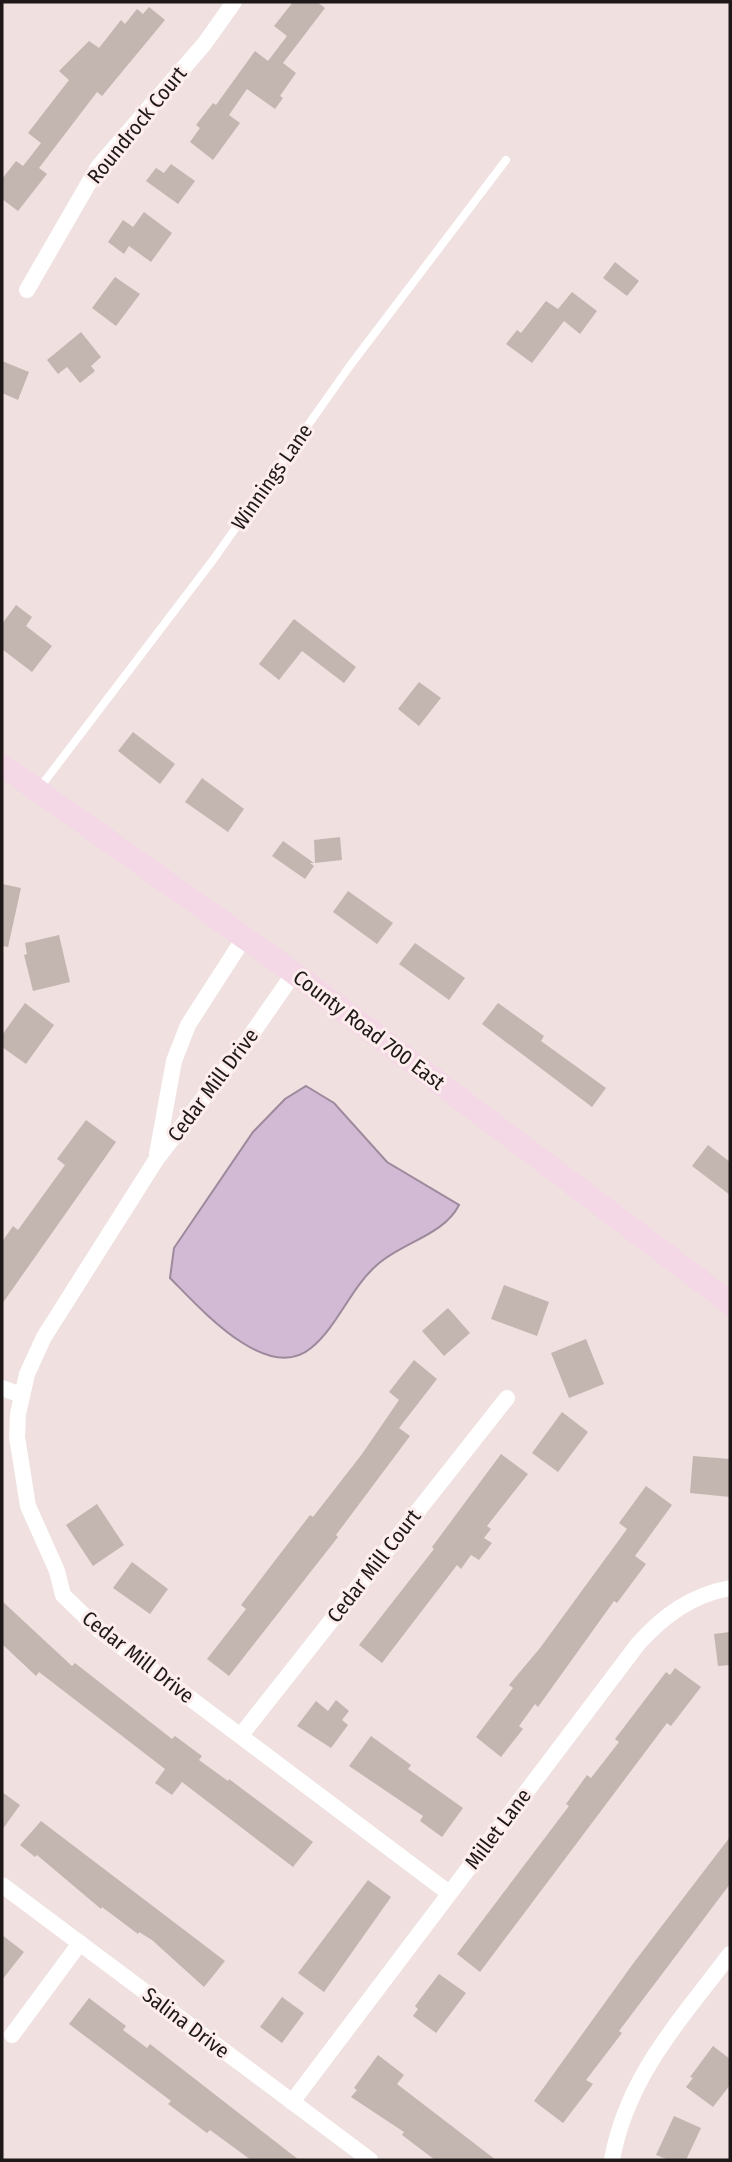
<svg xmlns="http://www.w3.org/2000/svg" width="732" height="2162" font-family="'Fira Sans Condensed',sans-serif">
  <rect width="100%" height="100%" fill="#f0e0e0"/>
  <path fill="#d3bad4" stroke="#9d899c" stroke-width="2" d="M306,1086L334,1103L387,1162L459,1205C444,1235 403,1242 378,1264C351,1287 338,1326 311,1348C267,1385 199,1307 170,1278L174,1248L253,1132L285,1099Z"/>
  <g fill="#c3b5af">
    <path d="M293,2H317L325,8L283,63L296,73L280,96L283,98L275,109L247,89L229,115L240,123L213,160L190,142L200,128L196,125L213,103L216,105L255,51L268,61L287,36L274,26Z"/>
    <path d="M149,7L165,20L102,96L97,92L39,168L47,174L18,211L2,199V179L16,161L23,166L41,143L28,133L69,80L59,71L89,41L99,48L121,20L125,24L137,9L143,14Z"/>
    <path d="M171,164L195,181L178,204L146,181L156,168L164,173Z"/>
    <path d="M144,212L172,233L151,262L129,246L124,254L108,242L123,220L133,227Z"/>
    <path d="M615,262L639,281L627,296L603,278Z"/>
    <path d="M115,277L140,294L116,326L92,308Z"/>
    <path d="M572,292L597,311L580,334L564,321L532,363L506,344L517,330L521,333L546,301L558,309Z"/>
    <path d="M81,332L101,357L91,366L95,371L80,383L67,367L58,374L47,360Z"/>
    <path d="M2,361L29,372L18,400L2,393Z"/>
    <path d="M16,605L32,617L26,626L52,646L32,672L2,649V624Z"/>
    <path d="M294,619L356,667L344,683L302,651L279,680L259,664Z"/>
    <path d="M419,682L441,698L419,726L398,709Z"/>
    <path d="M133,732L175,764L160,784L118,751Z"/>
    <path d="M202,778L244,809L228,832L185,802Z"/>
    <path d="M340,837L342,860L315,863L314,840Z"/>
    <path d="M283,841L314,863H310L314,866L305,879L272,856Z"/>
    <path d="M2,884L21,888L8,947L2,946Z"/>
    <path d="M348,891L393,923L377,944L333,912Z"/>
    <path d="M59,935L70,982L33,991L24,955L27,954L25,943Z"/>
    <path d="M415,943L465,978L449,1000L399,964Z"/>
    <path d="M25,1003L54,1025L26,1064L2,1047V1035Z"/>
    <path d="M498,1003L544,1036L541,1041L606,1088L592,1107L482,1024Z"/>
    <path d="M86,1120L116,1142L2,1304V1242L13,1226L18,1230L65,1165L57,1159Z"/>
    <path d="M708,1145L730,1162V1195L692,1166Z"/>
    <path d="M504,1285L549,1302L537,1336L491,1319Z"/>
    <path d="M448,1308L470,1333L444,1356L422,1331Z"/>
    <path d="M586,1339L604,1384L569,1398L551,1353Z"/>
    <path d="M414,1360L437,1379L399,1428L410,1436L336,1535L338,1537L229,1676L207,1659L246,1609L241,1605L280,1554L310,1515L313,1517L362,1454L399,1400L389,1392Z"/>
    <path d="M562,1412L588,1432L558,1472L532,1453Z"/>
    <path d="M501,1454L528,1474L487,1526L491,1529L484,1538L492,1543L479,1560L471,1555L461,1569L457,1565L382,1663L359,1645L434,1549L432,1547Z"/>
    <path d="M693,1456L730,1459V1497L690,1493Z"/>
    <path d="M646,1486L672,1505L635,1556L646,1564L617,1603L614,1601L538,1707L535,1704L519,1726L523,1729L501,1757L476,1737L513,1688L509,1685L540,1648L627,1529L619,1523Z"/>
    <path d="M97,1504L124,1545L93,1566L66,1525Z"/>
    <path d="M132,1562L168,1589L150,1614L113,1588Z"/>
    <path d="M2,1601L72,1666L75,1663L172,1739L175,1736L202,1756L199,1760L228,1781L229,1779L313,1842L293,1867L182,1782L172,1795L155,1783L165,1769L39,1672L36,1676L2,1644Z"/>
    <path d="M730,1632V1665L718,1666L714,1634Z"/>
    <path d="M675,1668L701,1687L671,1726L667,1723L480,1972L457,1954L569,1806L566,1804L587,1775L591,1778L619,1742L615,1739L666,1672L670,1675Z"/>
    <path d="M336,1700L349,1711L342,1720L348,1725L331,1748L297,1726L316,1701L328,1711Z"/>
    <path d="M371,1736L411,1765L408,1769L463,1808L442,1837L420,1821L423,1816L349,1766Z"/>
    <path d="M2,1792L20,1805L2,1830Z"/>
    <path d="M41,1821L225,1961L204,1987L152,1940L139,1932L138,1934L102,1907L101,1909L37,1855L35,1857L20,1845Z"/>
    <path d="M730,1837V1884L619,2031L622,2033L586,2080L593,2084L563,2123L534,2101L635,1961Z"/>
    <path d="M368,1880L391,1897L324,1992L298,1973Z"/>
    <path d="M2,1935L24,1952L2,1980Z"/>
    <path d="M439,1974L466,1993L436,2033L413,2016L418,2009L415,2006Z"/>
    <path d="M282,1997L304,2013L282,2043L260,2027Z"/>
    <path d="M89,1998L126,2026L123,2030L147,2048L150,2044L299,2160H251L210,2130L207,2133L168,2104L171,2101L69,2024Z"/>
    <path d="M713,2046L730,2059V2085L713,2107L686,2087L693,2078L690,2077Z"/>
    <path d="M378,2055L404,2075L397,2084L496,2160H435L402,2135L404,2132L351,2097L357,2090L354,2088Z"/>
    <path d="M674,2116L701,2128L686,2160H669L656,2155Z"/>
  </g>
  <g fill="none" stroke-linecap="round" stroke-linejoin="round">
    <path stroke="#fff" stroke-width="8" d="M38,790L213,560L349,367L506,160"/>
    <g stroke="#fff" stroke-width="16">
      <path d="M27,290L98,167L205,43L234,2"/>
      <path d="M294,973L244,1045L156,1160L44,1337L27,1374L18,1414L17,1437L28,1506L57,1571L63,1595L98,1629L449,1893"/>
      <path d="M157,1154L174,1061L188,1025L244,938"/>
      <path d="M2,1388L21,1395"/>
      <path d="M241,1735L507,1398"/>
      <path d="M2,1885L370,2160"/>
      <path d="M12,2035L80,1943"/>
      <path d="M292,2102L638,1644C664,1615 692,1595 730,1588"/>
      <path d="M612,2160C627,2076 680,2021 730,1954"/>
    </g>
    <path stroke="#f4d8e6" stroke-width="23" d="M2,765L294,973L730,1303"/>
  </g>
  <g text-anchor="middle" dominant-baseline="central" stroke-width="6" stroke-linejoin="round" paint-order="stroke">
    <g font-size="21" fill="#1e1818" stroke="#feeded">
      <text transform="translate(137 125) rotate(-51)">Roundrock Court</text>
      <text transform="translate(272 477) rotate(-55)">Winnings Lane</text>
      <text transform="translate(369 1030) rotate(37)">County Road 700 East</text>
      <text transform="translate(213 1085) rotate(-53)">Cedar Mill Drive</text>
      <text transform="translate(374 1566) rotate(-52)">Cedar Mill Court</text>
      <text transform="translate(138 1657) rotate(38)">Cedar Mill Drive</text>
      <text transform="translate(498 1829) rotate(-53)">Millet Lane</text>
      <text transform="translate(186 2023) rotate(37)">Salina Drive</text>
    </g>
  </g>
  <rect width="732" height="2162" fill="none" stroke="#1e1818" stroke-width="7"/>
</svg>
